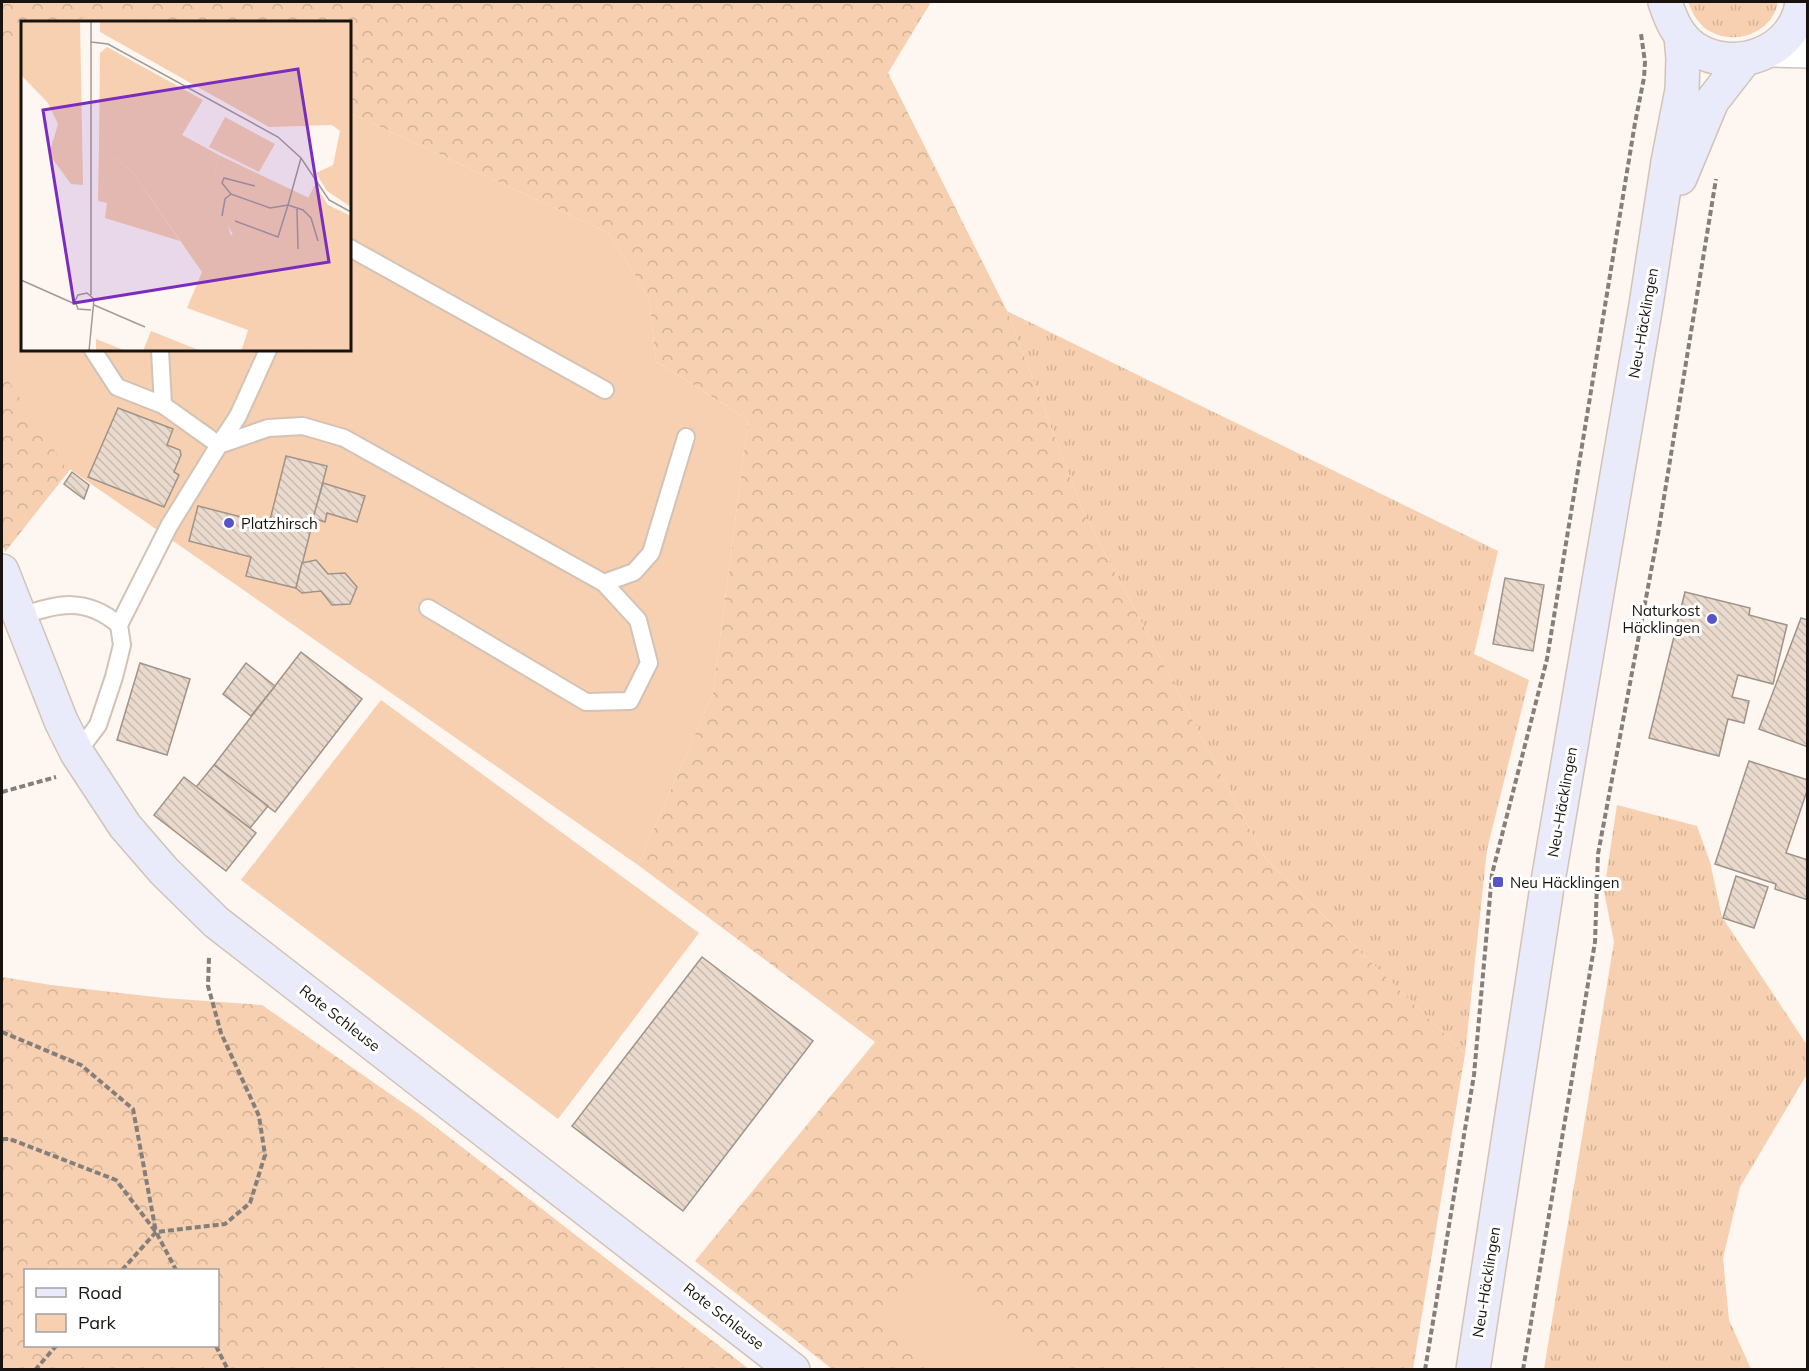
<svg xmlns="http://www.w3.org/2000/svg" width="1809" height="1371" font-family="Mulish,sans-serif">
  <defs>
    <pattern id="grass-tufts" width="24" height="20" patternUnits="userSpaceOnUse" patternTransform="scale(1.5)"><rect width="24" height="20" fill="#f6d0b0"/><path d="M3 7l-1-3M5 7V3M7 7l1-3M15 17l-1-3M17 17v-4M19 17l1-3" fill="none" stroke="#d2b296"/></pattern>
    <pattern id="forest-crowns" width="20" height="18" patternUnits="userSpaceOnUse" patternTransform="scale(1.5)"><rect width="20" height="18" fill="#f6d0b0"/><path d="M2 6a3 3 0 1 1 6 0M12 15a3 3 0 1 1 6 0" fill="none" stroke="#d2b296"/></pattern>
    <pattern id="building-back-hatch" width="6" height="6" patternUnits="userSpaceOnUse" patternTransform="scale(1.5)"><rect width="6" height="6" fill="#e9dacd"/><path d="M-1 5l2 2M0 0l6 6M5-1l2 2" fill="none" stroke="#c7baaf"/></pattern>
  </defs>
  <rect width="100%" height="100%" fill="#fdf6f1"/>
  <g fill="url(#grass-tufts)">
    <path d="M1688,2H1778C1772,34 1733,47 1706,29C1697,22 1692,12 1688,2Z"/>
    <path d="M1007,311L1498,551L1474,654L1529,680L1487,850L1465,1054L1265,858L1083,511Z"/>
    <path d="M1617,805L1697,826L1710,862L1722,917L1807,1045V1074L1740,1187L1723,1258L1729,1320L1751,1369H1544L1614,942L1604,891Z"/>
  </g>
  <g fill="url(#forest-crowns)" fill-rule="evenodd">
    <path d="M2,2H931L888,73L1007,311L1083,511L1265,858L1465,1054L1413,1369H832L695,1261L875,1042L638,865L713,693L748,420L656,361L649,298L609,233L350,113V22H22V350L80,457L5,552L2,543Z"/>
    <path d="M2,977L51,985L164,998L262,1005L419,1114L749,1369H2ZM26,1270H218V1346H26Z"/>
  </g>
  <g fill="#f6d0b0">
    <path d="M117,6L154,22H71Z"/>
    <path d="M22,40V350H350V113L609,233L649,298L656,361L748,420L713,693L638,865L64,465L2,371V48Z"/>
    <path d="M381,700L699,933L558,1119L241,880Z"/>
    <path d="M938,1256L1059,1369H934L880,1319Z"/>
  </g>
  <g fill="url(#building-back-hatch)" stroke="#a19387" stroke-width="1.5">
    <path d="M118,408L173,429L167,445L180,450L181,455L174,472L179,475L164,507L88,477Z"/>
    <path d="M286,456L327,466L296,588L246,576L251,557L189,541L198,506L269,524Z"/>
    <path d="M72,472L89,485L84,499L64,484Z"/>
    <path d="M323,483L365,496L357,522L327,513L325,522L313,518Z"/>
    <path d="M316,560L328,574L345,573L357,587L350,604L332,605L321,591L302,593L296,588L302,563Z"/>
    <path d="M1505,578L1544,585L1533,651L1493,644Z"/>
    <path d="M1685,592L1750,608L1749,615L1787,625L1773,684L1738,675L1732,697L1749,701L1744,723L1728,719L1719,756L1649,738Z"/>
    <path d="M1801,618L1808,620V747L1759,729Z"/>
    <path d="M301,652L362,699L275,812L214,765Z"/>
    <path d="M140,663L190,679L167,755L117,740Z"/>
    <path d="M246,663L275,686L251,716L223,694Z"/>
    <path d="M1749,761L1808,780V788L1786,853L1808,860V900L1775,889L1776,884L1715,864Z"/>
    <path d="M214,765L268,806L250,828L196,787Z"/>
    <path d="M184,777L256,833L226,871L154,815Z"/>
    <path d="M1736,876L1768,887L1754,928L1723,918Z"/>
    <path d="M702,957L813,1041L683,1211L572,1126Z"/>
  </g>
  <g fill="none" stroke-linecap="round" stroke-linejoin="round">
    <defs>
      <g id="lane">
        <path d="M350,248L605,390"/>
        <path d="M93,350L117,387L163,405L219,445L238,416L268,350"/>
        <path d="M160,350L163,405"/>
        <path d="M428,608L586,702L630,701L649,663L638,620L604,583"/>
        <path d="M20,616C59,604 85,596 119,625"/>
        <path d="M77,753L98,725L114,677L122,645L119,625L169,526L219,445L268,428L303,426L344,438L604,583L634,572L651,553L686,437"/>
      </g>
      <path id="street" d="M1771,50L1808,51"/>
      <g id="secondary">
        <path d="M1665,2C1671,20 1678,37 1694,48C1735,75 1796,52 1802,2"/>
        <path d="M1680,178L1712,101L1744,60"/>
        <path d="M2,571L61,721L77,753L125,826L164,871L216,922L793,1370"/>
        <path d="M1473,1370L1547,887L1646,305L1668,162L1682,90L1683,58L1681,36"/>
      </g>
    </defs>
    <use href="#lane" stroke="#d2c3b6" stroke-width="20"/>
    <use href="#street" stroke="#d2c3b6" stroke-width="36"/>
    <use href="#secondary" stroke="#d2c3b6" stroke-width="36"/>
    <g stroke="#857f7b" stroke-width="4" stroke-dasharray="6 3" stroke-linecap="butt">
      <path d="M2,792L56,777"/>
      <path d="M2,1032L81,1065L133,1109L156,1232"/>
      <path d="M2,1139H10L116,1180L156,1232L176,1270"/>
      <path d="M122,1270L156,1232L225,1224L250,1203L265,1155L259,1116L221,1033L208,986L209,957"/>
      <path d="M216,1346L228,1370"/>
      <path d="M35,1370L56,1346"/>
      <path d="M1425,1370L1474,1075L1492,874L1547,659L1635,123L1644,78L1645,62L1641,34"/>
      <path d="M1523,1370L1595,942L1598,854L1658,534L1716,179"/>
    </g>
    <use href="#lane" stroke="#fff" stroke-width="16"/>
    <use href="#street" stroke="#fff" stroke-width="33"/>
    <use href="#secondary" stroke="#e9ebfa" stroke-width="33"/>
  </g>
  <g fill="#5753cb" stroke="#fff" stroke-width="2">
    <circle cx="229" cy="523" r="6"/>
    <circle cx="1712" cy="619" r="6"/>
    <rect x="1492" y="876" width="12" height="12" rx="3"/>
  </g>
  <g text-anchor="middle" dominant-baseline="central" stroke-width="6" stroke-linejoin="round" paint-order="stroke">
    <g font-size="15" fill="#18130f" stroke="#fff">
      <text transform="translate(1643 323) rotate(-80)">Neu-Häcklingen</text>
      <text transform="translate(1562 802) rotate(-80)">Neu-Häcklingen</text>
      <text transform="translate(340 1018) rotate(38)">Rote Schleuse</text>
      <text transform="translate(1486 1282) rotate(-81)">Neu-Häcklingen</text>
      <text transform="translate(724 1316) rotate(38)">Rote Schleuse</text>
    </g>
    <g font-size="15" fill="#18130f" stroke="#fff" text-anchor="start">
      <text x="241" y="523">Platzhirsch</text>
      <text x="1700" y="610" text-anchor="end">Naturkost<tspan x="1700" dy="17">Häcklingen</tspan></text>
      <text x="1510" y="882">Neu Häcklingen</text>
    </g>
  </g>
  <g transform="translate(21 21)">
    <rect width="330" height="330" fill="#fdf6f1"/>
    <path d="M0,0H59L62,164L50,163L28,133L37,103L27,82L0,54ZM78,126L110,149L159,220L84,197L86,182L77,180ZM75,318L105,330H75Z" fill="#f6d0b0"/>
    <path d="M79,0H330V186L306,170L295,152L312,144L319,110L311,104L248,106L79,11ZM86,26L182,79L161,114L198,134L192,160L210,214L286,179L294,164L307,184L330,195V326L326,330H221L227,309L166,287L181,251L110,149L78,126L79,32ZM130,310L180,330H122Z" fill="#f6d0b0"/>
    <path d="M124,55L154,75L148,85L117,65ZM204,96L254,123L238,151L188,126ZM198,134L288,177L311,202L310,232L291,243L217,222L207,205L193,199L192,160ZM330,231V269L281,330H220L236,286Z" fill="#f6d0b0"/>
    <path fill="none" stroke="#a19b97" stroke-width="1.5" d="M70,0V274M70,21L87,23L257,116L280,137L308,179L330,191M210,173L201,162L203,157L234,165M276,188L277,228M201,195L204,178L210,173L249,187L267,184L280,137M214,200L257,216L267,184L282,189L290,197L297,220M0,259L54,283M73,284L124,306M68,330L73,278L66,272L57,274L54,280L57,288L70,289"/>
    <path fill="#7b2cbf" fill-opacity="0.15" stroke="#7b2cbf" stroke-width="3" d="M277,48L308,241L53,282L22,89Z"/>
    <rect width="330" height="330" fill="none" stroke="#18130f" stroke-width="3"/>
  </g>
  <rect width="1809" height="1371" fill="none" stroke="#18130f" stroke-width="6"/>
  <rect x="24" y="1269" width="195" height="78" fill="#ffffff" stroke="#a3a19f" stroke-width="1.5"/>
  <rect x="36" y="1288" width="30" height="9" fill="#e9ebfa" stroke="#a3a19f" stroke-width="1.5"/>
  <text x="78" y="1299" font-size="18" fill="#18130f">Road</text>
  <rect x="36" y="1314" width="30" height="18" fill="#f6d0b0" stroke="#a3a19f" stroke-width="1.5"/>
  <text x="78" y="1329" font-size="18" fill="#18130f">Park</text>
</svg>
